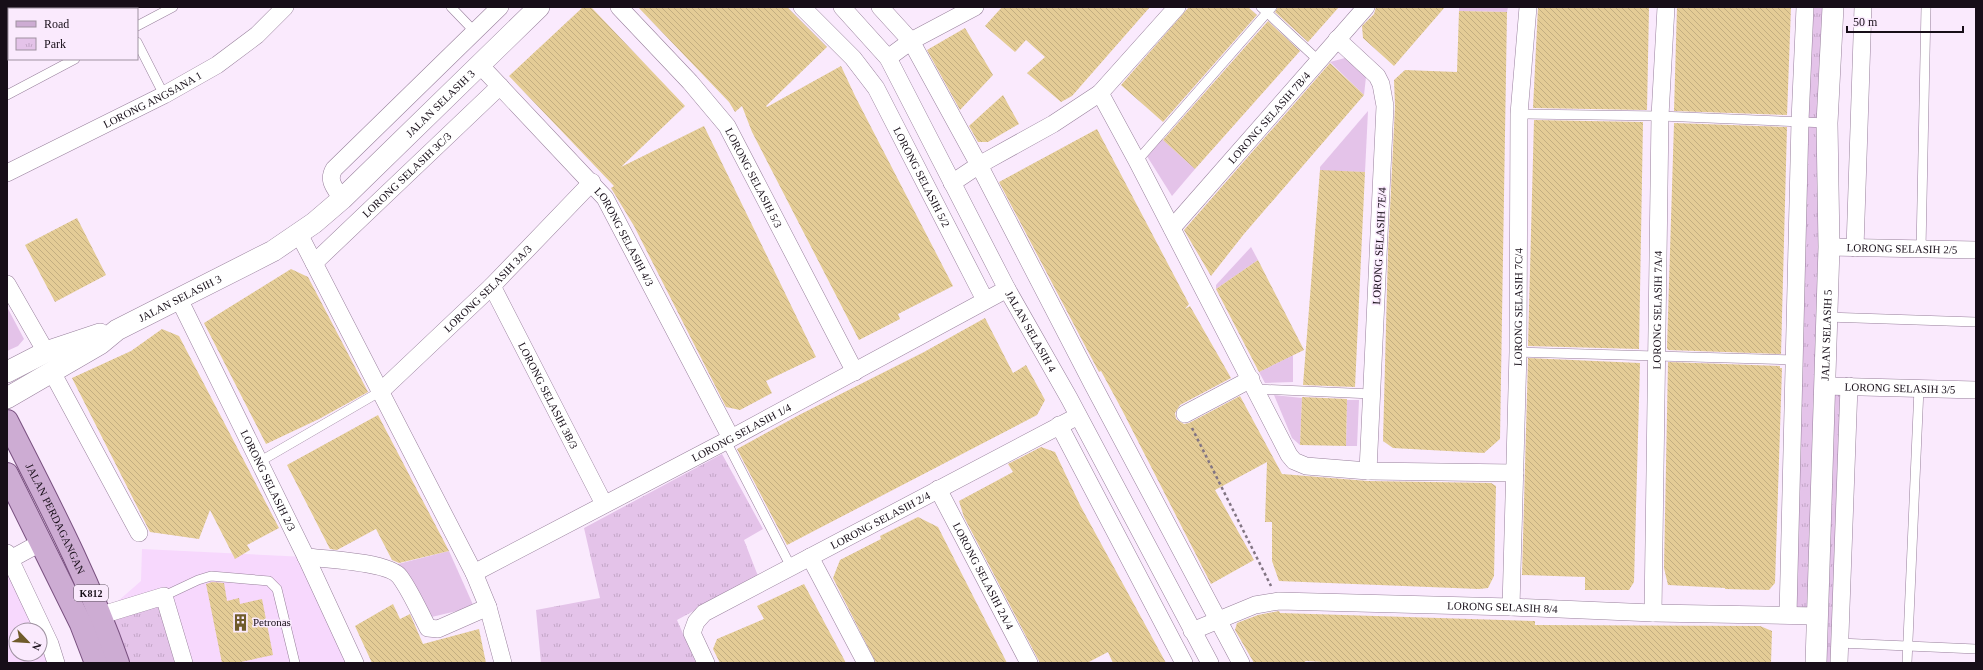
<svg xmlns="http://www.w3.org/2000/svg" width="1983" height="670" font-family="Georgia,serif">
  <defs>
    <pattern id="park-tufts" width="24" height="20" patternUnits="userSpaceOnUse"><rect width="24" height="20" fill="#e4c3e9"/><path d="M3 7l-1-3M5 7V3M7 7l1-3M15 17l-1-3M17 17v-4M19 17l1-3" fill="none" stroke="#c3a6c7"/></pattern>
    <pattern id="building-back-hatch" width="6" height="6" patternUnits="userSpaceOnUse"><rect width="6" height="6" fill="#e4cc96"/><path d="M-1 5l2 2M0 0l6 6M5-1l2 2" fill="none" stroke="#c3ae81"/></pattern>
  </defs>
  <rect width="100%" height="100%" fill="#faeafd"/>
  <g fill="#f7d8fd" fill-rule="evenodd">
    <path d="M142,549L306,557L355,663H118L102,615L141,581Z"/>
    <path d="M10,559L50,644L56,663H7V561ZM16,630H40V654H16Z"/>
  </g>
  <g fill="#e4c3e9">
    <path d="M1459,7H1508L1507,12L1459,11Z"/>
    <path d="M1345,58L1366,77L1364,95L1330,62Z"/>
    <path d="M1368,111L1365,172L1320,171V167Z"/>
    <path d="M1160,137L1195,169L1172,196L1145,153Z"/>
    <path d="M1251,247L1258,260L1216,289V285Z"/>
    <path d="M7,307L24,339L18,346L7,351Z"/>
    <path d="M1293,355V382L1265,383L1259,372Z"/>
    <path d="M1274,395L1302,398L1300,445L1292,438Z"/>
    <path d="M1347,400H1359L1357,446H1346Z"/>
    <path d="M449,551L474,607L423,619L394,565Z"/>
  </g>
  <g fill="url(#park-tufts)">
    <path d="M1805,7H1833L1824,386H1849L1839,663H1816L1818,616L1788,615Z"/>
    <path d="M722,454L763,529L744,540L758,576L677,620L696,663H541L536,610L600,598L584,528Z"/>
    <path d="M164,596L184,663H118L102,615Z"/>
  </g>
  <g fill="url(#building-back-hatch)">
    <path d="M583,7H591L685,106L621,167L704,126L816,357L766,381L772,393L740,410L726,407L634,226L611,188L614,186L509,76Z"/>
    <path d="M638,7H787L827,47L766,106L767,107L841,66L856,98L953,286L898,314L900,319L859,340L752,132L742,106L735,112L729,102Z"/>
    <path d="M1002,7H1150L1072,96L1061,102L1027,73L1045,57L1026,40L1015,52L985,26Z"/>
    <path d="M1189,7H1248L1257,15L1163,122L1121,85Z"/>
    <path d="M1278,7H1339L1308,42L1275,12Z"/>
    <path d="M1376,7H1445L1394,66L1363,38L1362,26L1374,14Z"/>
    <path d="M1538,7H1649L1647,110L1533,108Z"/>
    <path d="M1677,7H1791L1787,115L1674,111Z"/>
    <path d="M1459,11L1507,12L1500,439L1484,453L1393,448L1383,441L1388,251L1395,106L1394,80L1405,70L1457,72Z"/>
    <path d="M1268,21L1300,51L1195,169L1163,140Z"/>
    <path d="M965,28L993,75L960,110L927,50Z"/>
    <path d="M1330,63L1364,95L1244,234L1211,276L1184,230Z"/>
    <path d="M1003,95L1019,124L988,142H978L969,126Z"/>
    <path d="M1534,120L1643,122L1639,349L1528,346Z"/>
    <path d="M1674,123L1787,127L1781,354L1668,350L1667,348Z"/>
    <path d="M1097,129L1189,304L1185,309L1190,306L1231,378L1180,405L1175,413L1176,419L1184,424L1189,423L1240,396L1282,474L1368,481L1491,483L1496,486L1494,576L1488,588L1479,589L1279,581L1272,561V522H1265L1267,462L1215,490L1254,560L1211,584L1121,408L1101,371L1099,372L1092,359L999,182Z"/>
    <path d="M1320,170L1365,172L1355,387L1303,385Z"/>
    <path d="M77,218L106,275L55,302L25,245Z"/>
    <path d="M1258,260L1304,350L1259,372L1216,289Z"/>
    <path d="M291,269L308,277L368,392L319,419L266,444L204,323Z"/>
    <path d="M985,318L1013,373L1026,365L1045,400L1037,415L787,545L737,449L801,414L924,352Z"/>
    <path d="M162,329L179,336L279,528L247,545L250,550L235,559L210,510L199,539L150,532L72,378L131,351Z"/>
    <path d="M1528,358L1640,363L1634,582L1629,590H1585V577L1522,575Z"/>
    <path d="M1668,362L1780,366V368H1782L1775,583L1769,590L1725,589V588L1668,585L1664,568Z"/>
    <path d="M1302,397L1347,399L1346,446L1300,445Z"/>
    <path d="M378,415L449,551L399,563L392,560L376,529L337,550L330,549L287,465Z"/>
    <path d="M1041,447L1055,452L1080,505L1166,663H1113L1108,652L1087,663H1040L964,517L959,501L1013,472L1008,464Z"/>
    <path d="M918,517L938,527L1007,663H876L833,578L840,560L881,539L880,536Z"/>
    <path d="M212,582L224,583L227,601L239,598L240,604L262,599L273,655L236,663H222L206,584Z"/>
    <path d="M804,584L846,663H720L713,649L717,639L764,619L757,606Z"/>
    <path d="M393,604L400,619L410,614L423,644L479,629L486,663H372L355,626Z"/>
    <path d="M1279,611L1280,613L1535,621V625L1760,626L1772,631L1771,663H1343L1305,661L1306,663H1254L1235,630L1237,623L1258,615Z"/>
  </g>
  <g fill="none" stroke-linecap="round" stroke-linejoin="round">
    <defs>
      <g id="service">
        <path d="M118,7L119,9"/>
        <path d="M451,7L475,32"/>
        <path d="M1261,7L1318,60"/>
        <path d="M137,26L173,7"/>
        <path d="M137,42L164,95"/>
        <path d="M7,95L75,59"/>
        <path d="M1519,114L1660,116L1827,123"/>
        <path d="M1137,161L1272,7"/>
        <path d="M1921,249L1926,7"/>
        <path d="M1826,317L1976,322"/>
        <path d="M1518,352L1795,360"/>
        <path d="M1257,389L1372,394"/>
        <path d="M726,441L791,567"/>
        <path d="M259,462L381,391"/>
        <path d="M164,596L198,580L211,576L269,581L277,589L295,663"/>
        <path d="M1839,643L1976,649"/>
        <path d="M1907,663L1919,388"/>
      </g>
      <g id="minor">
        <path id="s1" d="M619,7L690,82L727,126L855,372"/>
        <path id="s2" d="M802,7L853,58L876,88L985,300"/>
        <path id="s3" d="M842,7L888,58L1007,289L1069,398L1210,663"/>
        <path d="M880,7L911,41L979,165L1093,385L1241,663"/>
        <path d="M23,9L27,7"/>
        <path d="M7,17L9,16"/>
        <path d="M1337,39L1377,76L1381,84L1385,106L1368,471"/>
        <path d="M888,58L911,41L975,7"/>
        <path id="s4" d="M479,64L605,198L731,438"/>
        <path d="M1100,93L1137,161L1289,455L1294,461L1306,466L1368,471L1515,473"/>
        <path id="s5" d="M7,173L164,95L217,65L257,35L285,7"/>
        <path d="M952,183L979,165L1053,124L1100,93L1177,7"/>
        <path d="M342,199C335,188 327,181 334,169L500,7"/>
        <path id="s6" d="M1172,228L1366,7"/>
        <path d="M299,234L474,573L488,607L503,663"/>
        <path id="s7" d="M1829,247L1976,250"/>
        <path d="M1855,248L1863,7"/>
        <path id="s8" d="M314,263L500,86"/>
        <path d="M7,284L46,352"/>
        <path id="s9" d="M492,286L604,504"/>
        <path id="s10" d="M179,299L306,557L355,663"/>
        <path d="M52,372L139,533"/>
        <path id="s11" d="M1824,386L1976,390"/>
        <path id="s12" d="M381,391L492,286L592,182"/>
        <path d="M1185,414L1251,379"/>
        <path d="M1059,425L1184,663"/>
        <path id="s13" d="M938,489L1029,663"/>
        <path d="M7,553L50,644L56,663"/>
        <path d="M306,557C326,559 390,562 400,577C411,592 419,611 428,628L438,629L488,607"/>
        <path d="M810,557L866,663"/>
        <path d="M7,561L42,542"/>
        <path id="s14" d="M474,573L726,441L1007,289"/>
        <path id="s15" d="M1511,607L1518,352L1519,114L1528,7"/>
        <path id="s16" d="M1653,613L1660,116L1666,7"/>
        <path d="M102,615L164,596L184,663"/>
        <path d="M1788,615L1800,121L1805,7"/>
        <path id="s17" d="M1192,631L1255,605L1279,601L1511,607L1653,613L1818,616"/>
        <path id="s18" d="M706,663L692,633L696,622L704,613L1078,416"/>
        <path d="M1839,663L1849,386"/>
      </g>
      <g id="tertiary">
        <path d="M7,372L46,352L100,334"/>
        <path id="s19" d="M7,398L100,344L117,330L273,251L314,223L342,199L539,7"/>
        <path id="s20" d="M1816,663L1829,247L1827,123L1833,7"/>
      </g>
      <g id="primary">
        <path id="s21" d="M7,421C47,500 89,579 118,663"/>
        <path d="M7,474L81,624L96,663"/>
      </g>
    </defs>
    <use href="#service" stroke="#98809c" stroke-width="10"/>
    <use href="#minor" stroke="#98809c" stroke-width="18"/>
    <use href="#tertiary" stroke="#98809c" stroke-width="22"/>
    <use href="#primary" stroke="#78507f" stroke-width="24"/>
    <path stroke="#827583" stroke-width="2.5" stroke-dasharray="3 3" stroke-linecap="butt" d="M1192,428L1271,586"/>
    <use href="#service" stroke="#fff" stroke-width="9"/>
    <use href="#minor" stroke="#fff" stroke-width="17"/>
    <use href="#tertiary" stroke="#fff" stroke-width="21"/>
    <use href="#primary" stroke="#cdacd3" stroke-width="22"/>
  </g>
  <defs>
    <symbol id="building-bare" viewBox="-9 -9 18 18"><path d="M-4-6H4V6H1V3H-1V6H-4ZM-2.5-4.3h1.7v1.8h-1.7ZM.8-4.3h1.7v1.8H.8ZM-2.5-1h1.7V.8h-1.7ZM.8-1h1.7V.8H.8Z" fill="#6f5b2a" stroke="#faeafd" stroke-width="2.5" paint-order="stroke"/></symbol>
  </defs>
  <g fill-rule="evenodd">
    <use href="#building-bare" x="228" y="610" width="25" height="25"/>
  </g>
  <g text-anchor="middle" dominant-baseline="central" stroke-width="3" stroke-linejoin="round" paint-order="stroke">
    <rect fill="#faeafd" stroke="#5b505d" stroke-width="1" x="74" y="585" width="34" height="16" rx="3"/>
    <g font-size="10" font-weight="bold" fill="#170e18">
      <text x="91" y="593">K812</text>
    </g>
    <g font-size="11" fill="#170e18" stroke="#faeafd">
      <text stroke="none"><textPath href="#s5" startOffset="163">LORONG ANGSANA 1</textPath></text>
      <text stroke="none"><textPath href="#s19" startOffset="528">JALAN SELASIH 3</textPath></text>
      <text stroke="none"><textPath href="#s6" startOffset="147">LORONG SELASIH 7B/4</textPath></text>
      <text stroke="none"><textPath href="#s8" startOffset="128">LORONG SELASIH 3C/3</textPath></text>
      <text stroke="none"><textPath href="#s2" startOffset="210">LORONG SELASIH 5/2</textPath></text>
      <text stroke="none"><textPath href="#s1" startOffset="219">LORONG SELASIH 5/3</textPath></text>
      <text stroke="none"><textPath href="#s4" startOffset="227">LORONG SELASIH 4/3</textPath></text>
      <text transform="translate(1379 246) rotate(-87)">LORONG SELASIH 7E/4</text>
      <text stroke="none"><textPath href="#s7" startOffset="73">LORONG SELASIH 2/5</textPath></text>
      <text stroke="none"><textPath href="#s12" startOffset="148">LORONG SELASIH 3A/3</textPath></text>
      <text stroke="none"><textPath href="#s19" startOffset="200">JALAN SELASIH 3</textPath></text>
      <text stroke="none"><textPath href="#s15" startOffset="300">LORONG SELASIH 7C/4</textPath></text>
      <text stroke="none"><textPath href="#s16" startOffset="303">LORONG SELASIH 7A/4</textPath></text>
      <text stroke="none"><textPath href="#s3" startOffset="377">JALAN SELASIH 4</textPath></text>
      <text stroke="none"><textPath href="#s20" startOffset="328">JALAN SELASIH 5</textPath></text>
      <text stroke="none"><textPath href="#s11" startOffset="76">LORONG SELASIH 3/5</textPath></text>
      <text stroke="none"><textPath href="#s9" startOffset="123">LORONG SELASIH 3B/3</textPath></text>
      <text stroke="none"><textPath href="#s14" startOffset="302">LORONG SELASIH 1/4</textPath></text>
      <text stroke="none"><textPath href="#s10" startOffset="202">LORONG SELASIH 2/3</textPath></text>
      <text stroke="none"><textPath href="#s21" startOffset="109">JALAN PERDAGANGAN</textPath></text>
      <text stroke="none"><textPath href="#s18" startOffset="256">LORONG SELASIH 2/4</textPath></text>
      <text stroke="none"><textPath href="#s13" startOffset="98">LORONG SELASIH 2A/4</textPath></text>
      <text stroke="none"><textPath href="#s17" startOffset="316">LORONG SELASIH 8/4</textPath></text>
    </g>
    <g font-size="11" fill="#170e18" stroke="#faeafd" text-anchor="start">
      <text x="253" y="622">Petronas</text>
    </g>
  </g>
  <rect width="1983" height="670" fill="none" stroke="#170e18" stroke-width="16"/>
  <rect x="8" y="8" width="130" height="52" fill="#faeafd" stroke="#9f92a1"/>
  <rect x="16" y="21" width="20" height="6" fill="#cdacd3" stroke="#9f92a1"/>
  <text x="44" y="28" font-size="12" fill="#170e18">Road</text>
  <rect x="16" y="38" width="20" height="12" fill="url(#park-tufts)" stroke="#9f92a1"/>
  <text x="44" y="48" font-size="12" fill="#170e18">Park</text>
  <g transform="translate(28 642) rotate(115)"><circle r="19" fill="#faeafd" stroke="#9f92a1"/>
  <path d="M0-3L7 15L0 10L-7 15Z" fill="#6f5b2a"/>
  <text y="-6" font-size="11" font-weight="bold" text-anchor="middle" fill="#170e18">N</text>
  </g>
  <path d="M1847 26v6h116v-6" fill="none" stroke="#170e18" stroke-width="2"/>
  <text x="1853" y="26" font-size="12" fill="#170e18" stroke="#faeafd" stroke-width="3" paint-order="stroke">50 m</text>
</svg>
